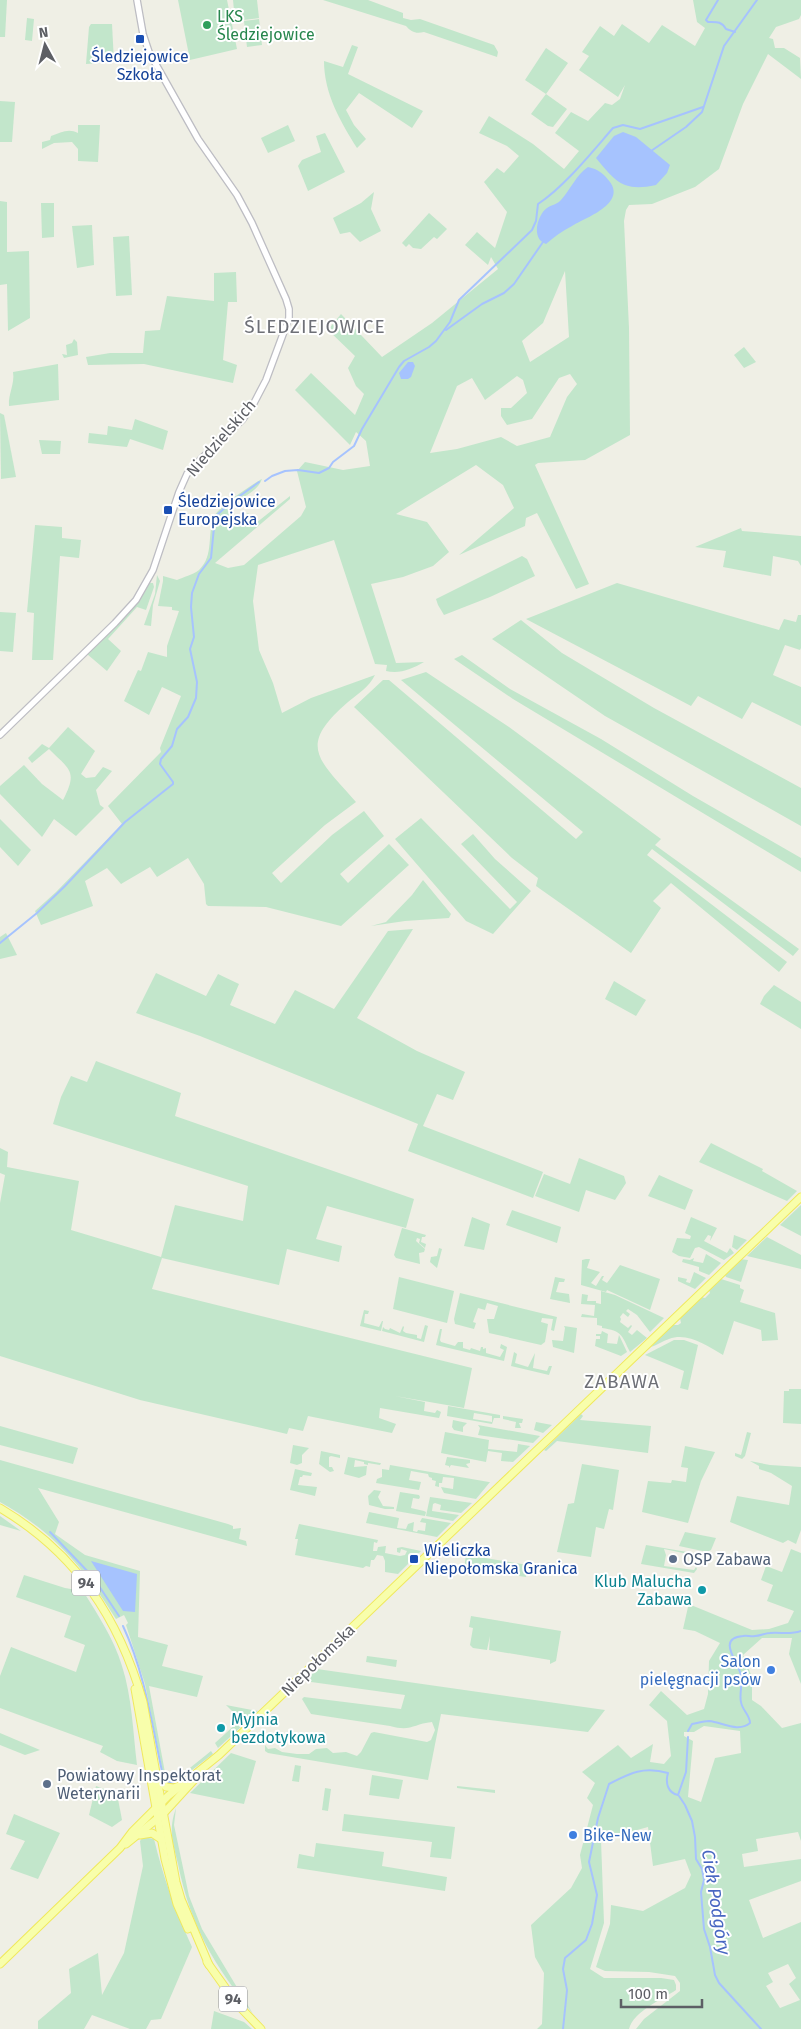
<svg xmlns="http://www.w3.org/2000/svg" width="801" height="2029" font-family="'Fira Sans',sans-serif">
  <rect width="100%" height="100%" fill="#efefe5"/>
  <g fill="#c2e6cb" fill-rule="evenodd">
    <path d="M0,0H7L5,37H0Z"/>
    <path d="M178,0H227L237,49L190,60Z"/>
    <path d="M233,0H257L259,18L235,21Z"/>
    <path d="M323,0H368L403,13V18L411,20L420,19L494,45L498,52L497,57L424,32C416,34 411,32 406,26Z"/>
    <path d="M693,0H801V15L799,19L776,27L769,38L773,39L775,48H784L800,58L801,79L768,54L743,104L719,169L695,187L652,204L629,205L626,210L624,221L629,328L630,435L585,460L538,463L535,465L589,584L576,589L537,513L526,518L525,526L459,555L514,508L503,485L476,465L396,514L427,522L449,552L433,566L403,577L371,584L396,663L424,662C412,669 400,674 386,671L387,665L375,664L334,540L258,565L253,601L259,650L273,683L282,713L311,698L375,675C369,687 358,694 348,702C296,747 319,759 356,802L325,825L272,873L281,883L332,835L364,811L384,836L340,874L348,883L389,844L409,865L341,926L266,907L208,906L206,904L204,884L188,858L157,877L150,867L121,884L107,868L85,881L93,906L41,925L35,911L56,892L122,824L108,806L161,752L160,748L181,696L162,687L149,715L124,701L138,670L141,671L148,652L167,657V646L179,611L172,610V607L158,606L163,581V576L177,580C183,577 193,575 199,570C215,555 206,533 215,515C220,506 252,484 262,479C258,490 248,494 239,500V503L229,510L238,520L248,513L256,523L290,496V499L215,563L228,568L244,565L301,516L306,507L297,471L305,462L343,470L370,466L366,441L356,432L350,445L295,390L311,373L355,415L364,394L356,386L348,368L355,356L328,330L341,314L382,357L432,323L498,269L491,257L488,265L465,245L477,232L495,248L507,212L484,182L497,168L504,173L519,156L507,146L479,133L489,116L533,144L564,169L579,151L555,133L571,112L588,121L605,103L612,105L620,99L625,85L618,97L579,70L589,56L582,52L600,26L614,36L622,24L649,43L662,25L695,46L705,28L697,22ZM565,271L569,337L530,362L522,341L543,323ZM570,374L577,384L567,397L550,437L517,446L501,437L457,449L430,453L457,386L472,378L485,400L517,376L523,380L527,393L511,408H501V416L507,425L532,419L559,378Z"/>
    <path d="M27,18L34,19L32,41L25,40Z"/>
    <path d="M259,19L262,45L247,47L244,21Z"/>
    <path d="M91,24H112L114,62L86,64L89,27Z"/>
    <path d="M352,45L358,47L348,74L423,111L412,128L359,93L346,110L354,125L366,139L357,148C340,121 324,93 324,61L343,67Z"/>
    <path d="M546,48L568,63L546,94L567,109L553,127L548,126L531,114L546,94L525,80Z"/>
    <path d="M0,101L15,102L12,142H0Z"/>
    <path d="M78,125H100L98,162L78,161V149L72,142L54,143L42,149V142L50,140L51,136C61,132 69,128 78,133Z"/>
    <path d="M288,125L295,141L268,153L261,138Z"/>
    <path d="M325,133L345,172L308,191L298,166L302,160L321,152L316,136Z"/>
    <path d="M374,192L371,209L381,231L360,242L350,232L340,234L333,218L361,203Z"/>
    <path d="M0,201L7,202V252L29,251L30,318L8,331L7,284L0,285Z"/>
    <path d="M41,203H54V237L42,238Z"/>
    <path d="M429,213L447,229L437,239L434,237L421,249L413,248L409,244L406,247L402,243Z"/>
    <path d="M92,225L94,265L77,268L72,226Z"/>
    <path d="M129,236L132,295L116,296L113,237Z"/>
    <path d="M236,272L237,302H228L223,360L237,365L233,383L144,364L88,365L86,357L110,353H143L145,331L160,330L167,296L214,301V273Z"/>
    <path d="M74,339L77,342L78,355L64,358L62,354L67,355L66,345L72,343Z"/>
    <path d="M744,347L756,362L744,368L734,355Z"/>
    <path d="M58,364L59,400L9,406C8,394 15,384 13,372Z"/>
    <path d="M0,413L4,415L16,477L1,479Z"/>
    <path d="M135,419L168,431L163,450L130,439L127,447L88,443L89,433L107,435L108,426L132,430Z"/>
    <path d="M39,440L61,441L60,454H42Z"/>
    <path d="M35,525L62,527V538L81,540L79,558L60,556L53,660H32L34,613L27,612Z"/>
    <path d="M741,528L742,531L801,536V566L798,561L773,556L771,576L723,567L726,551L695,547Z"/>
    <path d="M522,556L527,559L535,576L490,597L444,615L438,605L436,599Z"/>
    <path d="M157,575L160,581L153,605L151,626L144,625L155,594Z"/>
    <path d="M150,583H153L154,587L146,610L137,607L108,639L121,651L107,671L87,654L133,608Z"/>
    <path d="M617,583L779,630L784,619L796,622L798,615H801V648L800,650L785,645L773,675L801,687V726L752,702L742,719L698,696L691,706L526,619Z"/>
    <path d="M0,612L16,613L13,652L0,651Z"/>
    <path d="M521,620L562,653L654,708L801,788V826L605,716L492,639Z"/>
    <path d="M462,655L510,689L601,739L693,796L801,858V872L513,699L454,659Z"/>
    <path d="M426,672L509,727L661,839L655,845L799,949L793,956L652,849L647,855L787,962L779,972L671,883L653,901L661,908L631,953L536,886L538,878L512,858L354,707L383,680H389L576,839L583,832L401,680Z"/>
    <path d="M68,727L95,751L81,774L86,778L95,777L103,767L112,771L96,790L100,805L104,808L76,836L54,819L42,837L0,794V786L24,765L42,784L63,800C78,771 70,770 49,749L32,763L28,758L42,744L49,748Z"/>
    <path d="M421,818L510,909L517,902L461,844L473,834L495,859L531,891L493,934L466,921L395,839Z"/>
    <path d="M0,819L31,850L18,866L0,847Z"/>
    <path d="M423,880L451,914L449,918L405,921L371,926L386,922L412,895Z"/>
    <path d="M413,929L357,1018L417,1051L465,1072L453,1100L437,1094L423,1126L543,1172L533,1198L408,1151L418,1124L200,1036L136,1013L156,973L206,996L218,974L239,984L230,1005L275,1024L295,990L334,1009L388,931Z"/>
    <path d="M6,933L17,955L0,959V937Z"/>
    <path d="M614,981L646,1000L636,1016L605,999Z"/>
    <path d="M774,985L801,1002V1029L760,1004L764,996Z"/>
    <path d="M96,1061L181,1093L175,1116L414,1199L406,1228L327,1206L316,1239L342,1246L339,1262L287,1249L279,1285L162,1258L152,1289L472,1368L464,1408L395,1396L425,1402L424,1411L435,1413L437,1410L441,1412L439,1418L380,1408L379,1418L396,1424L392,1433L308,1416L303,1431L289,1428L287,1434L140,1400L0,1356V1203L5,1175L0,1173V1148L8,1152L7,1167L79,1181L71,1230L161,1257L175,1205L243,1221L248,1186L53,1124L61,1097L71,1076L87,1082Z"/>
    <path d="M711,1143L763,1169L762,1171L797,1191L787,1201L699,1162Z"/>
    <path d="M579,1158L624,1176L626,1183L615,1200L586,1190L579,1212L535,1196L544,1174L570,1184Z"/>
    <path d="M659,1175L693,1190L685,1210L648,1196Z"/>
    <path d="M801,1205V1236L780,1225Z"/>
    <path d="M512,1210L561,1227L557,1243L506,1225Z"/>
    <path d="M472,1217L490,1224L484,1250L464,1246Z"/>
    <path d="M691,1217L717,1228L710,1241L711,1236L708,1235L704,1241L727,1253L730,1248L734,1253L724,1260L699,1247L695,1248L690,1258L679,1256L672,1252L677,1238L690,1239L691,1236L685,1233Z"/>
    <path d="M402,1228L426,1235L425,1237H422L421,1242L426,1244L425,1248L419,1243L420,1239L417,1238L416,1241L425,1249L424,1252L419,1253L420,1264L396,1258L394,1255Z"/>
    <path d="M734,1235L747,1240L737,1250L732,1247Z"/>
    <path d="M767,1237L801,1255V1269L747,1256Z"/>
    <path d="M439,1248L442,1249L437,1268L430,1262L431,1257L437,1256Z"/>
    <path d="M706,1254L721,1263L709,1275L699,1271V1267L682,1262L683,1259L690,1260L694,1258L693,1261L703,1263Z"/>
    <path d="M586,1259H590L587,1268L600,1272L591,1283L596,1286L602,1276H604L602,1280L607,1283L620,1265L660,1279L650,1310L607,1290L606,1292L581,1285L582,1260Z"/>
    <path d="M740,1259L748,1260L741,1282L726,1277L725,1275Z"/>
    <path d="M694,1272L706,1278L695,1289L678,1281V1277L687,1279L686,1282L690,1283Z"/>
    <path d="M399,1277L454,1291L447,1323L393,1309Z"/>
    <path d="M555,1277L565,1279L564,1282H559L556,1292L569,1294L570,1303L550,1299Z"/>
    <path d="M721,1279L740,1285V1288L744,1290L740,1302L775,1313L778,1340L762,1341L761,1330L734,1321L723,1355C707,1346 688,1332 669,1339C663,1341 657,1345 651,1347L672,1325H678L681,1323L680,1318L701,1297L705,1298L710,1293L709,1290Z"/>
    <path d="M601,1291L615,1295L664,1318L650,1332L637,1315L628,1309L626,1311L630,1314L628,1317L623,1313L620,1317L621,1319L620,1322L628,1328L631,1325L632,1326L628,1332L632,1335L637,1330L647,1338L630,1352C621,1334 622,1331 602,1328V1326L597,1325V1318L581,1317L582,1314L594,1316L595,1305L581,1304L582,1294L588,1295L587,1301H596V1303L601,1304Z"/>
    <path d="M460,1293L557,1317L554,1331L551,1330L553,1319L542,1318L541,1322L548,1324L545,1342L541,1345L489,1333L487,1319H494L498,1306L487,1303L485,1310L478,1308L473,1322L476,1323L474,1329L455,1324L454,1319Z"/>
    <path d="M364,1310L369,1311L368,1314H365L364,1323L379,1327L382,1321H383L381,1331L360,1326Z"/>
    <path d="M425,1325L428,1326L424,1342L382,1331L383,1327L385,1329L389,1330L390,1328L400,1333L403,1326L404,1327L403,1331L406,1333L417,1335V1338L421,1339Z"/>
    <path d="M564,1326L577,1328L574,1353L553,1347L552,1340L563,1341L565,1328Z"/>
    <path d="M440,1329H442L440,1340L441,1342L455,1346L458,1342H463V1348L470,1350L471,1348L480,1351L481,1347H483V1349L486,1348V1353L500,1357L504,1350L500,1348L501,1344L507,1347L504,1361L436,1345Z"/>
    <path d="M602,1331L608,1334L607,1343L617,1344L619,1335L627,1352L621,1356L595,1346L596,1339H600V1336H596V1334H601Z"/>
    <path d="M674,1340H684L698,1345L688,1390L680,1388L684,1371L645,1355Z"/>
    <path d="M514,1352L517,1354L515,1363L528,1367L535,1353L533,1368L547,1371L549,1366H552L549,1375L511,1366Z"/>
    <path d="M789,1389H801V1424L783,1423L784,1391H789Z"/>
    <path d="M448,1406L500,1415V1418H494L492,1424L447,1416ZM474,1413L492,1416V1422L473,1419Z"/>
    <path d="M581,1414L583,1416L580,1420L651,1426L648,1453L557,1441L546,1451L544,1450Z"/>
    <path d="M503,1416L523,1419L522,1423H519L521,1428H515L516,1422L503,1419Z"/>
    <path d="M453,1420L467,1423L463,1427V1432L454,1430L452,1427Z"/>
    <path d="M536,1422L552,1425L543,1433L534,1430Z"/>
    <path d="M478,1425L540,1436L533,1443L478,1435L480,1428Z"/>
    <path d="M0,1426L78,1448L73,1464L0,1445Z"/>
    <path d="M445,1432L489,1440L488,1449L517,1452L518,1444L530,1446L513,1462L501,1461L502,1453L488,1451L486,1462L441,1453Z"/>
    <path d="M747,1432L751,1433L745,1456L742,1459L735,1456V1453L741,1455Z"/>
    <path d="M293,1445L309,1448L302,1455V1463L297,1465L290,1463Z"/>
    <path d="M685,1446L715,1452L701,1481L688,1523L642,1512L648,1481L671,1483L672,1480L686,1482L688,1468L681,1467Z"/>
    <path d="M321,1451L340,1455V1458L331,1456L329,1457V1467H332L334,1471L330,1472L319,1464Z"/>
    <path d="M348,1457L380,1463H381L380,1465L368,1463V1465L364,1464V1462L355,1460L354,1467L367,1466L366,1475L359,1478L344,1474Z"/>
    <path d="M447,1457L470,1460V1463L466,1464L469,1468L451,1465L449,1468V1466L445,1465Z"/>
    <path d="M0,1460L228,1524L233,1526V1529L241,1528L239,1539L246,1541L247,1546L38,1488L59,1522L55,1534L85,1555L140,1571L138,1637L168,1645L162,1666L203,1676L197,1697L149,1686L166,1778L175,1780L211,1751L213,1754L179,1780L168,1781L164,1778L145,1684L126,1625L128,1623L124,1615L116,1619C85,1569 53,1531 0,1502Z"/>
    <path d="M750,1461L770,1465L801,1467V1530L796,1544L788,1540L783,1543L730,1522L737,1496L789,1505L792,1486L771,1473L759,1469V1466Z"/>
    <path d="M582,1464L619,1470L613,1510L609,1509L604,1529L596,1527L591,1557L557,1552L568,1504L574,1503Z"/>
    <path d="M390,1465L489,1482H490L476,1499L444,1493L441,1487L453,1489L454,1478L443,1477L442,1483H439V1487L435,1486L436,1481L432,1480V1478L429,1477L428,1474L411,1471L409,1480L421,1482L419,1490L376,1483L377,1479L382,1477V1469L389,1470Z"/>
    <path d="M295,1469L312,1473L311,1476L303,1475L302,1477H300L298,1485L317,1487L315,1496L290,1490Z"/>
    <path d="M374,1490L381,1491L378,1497L383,1506L394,1507V1509H385L369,1505L368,1496Z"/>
    <path d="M400,1492L419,1495L420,1497L419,1499L413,1498L411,1508L424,1511L426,1512L425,1516L396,1511Z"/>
    <path d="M430,1497L472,1503L461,1513L440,1510L441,1505L435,1503L433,1504L432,1511L459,1515L453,1521L426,1516Z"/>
    <path d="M369,1512L399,1518L397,1528L406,1529L408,1524L414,1522L413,1531L417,1532L418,1530L425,1531L426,1523L420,1522L422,1518L451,1523L437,1537L366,1523Z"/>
    <path d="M0,1516L21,1531L0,1525Z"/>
    <path d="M299,1524L378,1540L377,1543L374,1542L373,1551H377L378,1547L386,1546L385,1553L400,1556L405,1555L407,1551L401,1549L400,1553L397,1552V1548L402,1547L421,1551L398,1574L385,1572V1561L383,1556L377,1555L374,1560H371L370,1567L366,1566L363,1568L295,1555L298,1539H295Z"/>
    <path d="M685,1532L716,1538L711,1550L707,1552L679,1546Z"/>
    <path d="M646,1545L705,1555L706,1557L701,1563L700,1562L702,1557L664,1549L666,1555L664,1566L694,1570L696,1567L697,1569L694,1573L641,1564Z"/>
    <path d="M791,1549L801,1553V1684L789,1654L792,1638H762L743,1655L752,1677V1700L761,1706L782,1728L801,1723V1841L798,1832L756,1839L758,1851L742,1854L744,1867L801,1859V1881L749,1900L763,1938L801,1922V2029H636L644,2019L680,1991V1983L675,1976L649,1972L605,1971L596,1967L610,1924L611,1905L643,1911L685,1888L691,1875L685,1859L653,1866L648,1827L601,1840L604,1923L590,1969L604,1978H661L674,1980L676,1985V1990C661,2000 634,2011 629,2029H537L542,2024L544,1973L535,1957L531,1925L571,1888L582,1868L580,1855L593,1805L587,1798L595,1783L582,1772L618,1745L631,1758L653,1744L650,1762L664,1764L671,1756L667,1721L649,1705L661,1691L687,1715L704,1709L708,1694L709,1661L720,1643L695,1631L683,1629L688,1607L691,1605L752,1630L769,1629L788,1623L794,1611L767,1601L773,1585L761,1580L766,1566L782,1572ZM704,1726L740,1731L741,1753L715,1758L701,1802L688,1797L693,1741L684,1736V1732H694ZM788,1964L796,1978L789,1984L800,2000L780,2008L766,1986L773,1982L768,1973Z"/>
    <path d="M466,1555L528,1565L526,1577L464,1568Z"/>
    <path d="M24,1575L65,1588L83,1591C98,1615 114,1639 122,1666C132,1697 133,1732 137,1765L117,1761L100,1752L103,1746L0,1708V1676L11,1647L76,1672L85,1645L64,1637L71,1616L16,1597Z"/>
    <path d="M471,1616L561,1631L556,1661L550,1664V1660L489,1650L490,1636L487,1650L473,1648L470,1645L473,1628L469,1627Z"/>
    <path d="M367,1656L397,1660L396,1667L366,1662Z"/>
    <path d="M317,1669L605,1710L588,1732L441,1714L428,1780L268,1753L265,1751V1745L268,1749L275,1748L282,1752L297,1754H309L316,1749L327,1748L333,1753L346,1752L357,1756L361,1752L371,1733L374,1732L427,1742L431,1740L435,1730L432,1722C413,1724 411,1732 390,1726L311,1714L302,1699L304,1697L401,1709L405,1695L304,1681Z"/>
    <path d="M226,1705L258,1711L245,1724Z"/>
    <path d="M237,1723L241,1727L218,1748L215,1743Z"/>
    <path d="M0,1733L40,1750L25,1755L0,1745Z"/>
    <path d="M231,1753L256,1761L244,1804L190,1793Z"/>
    <path d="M295,1765L301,1766L299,1782L292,1781Z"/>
    <path d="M372,1775L403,1780L399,1799L369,1795Z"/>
    <path d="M96,1786L104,1789L118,1799L122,1820L112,1827L89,1815Z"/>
    <path d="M457,1786L495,1790V1793L457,1788Z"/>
    <path d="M325,1788L331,1789L328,1811L322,1810Z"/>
    <path d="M176,1808L174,1825L189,1896L202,1929L253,2014C214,1964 191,1928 178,1864C173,1842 168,1831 176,1808Z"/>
    <path d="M14,1814L60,1833L38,1879L10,1869L25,1841L6,1834Z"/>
    <path d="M344,1814L455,1827L451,1859L430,1857L432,1842L342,1831Z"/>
    <path d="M143,1837L154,1839C163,1877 176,1912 192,1947L161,2019L151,2020L146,2029H130L92,2015L84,2029H38V2021L71,1993L69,1969L98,1953L102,1995L124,1953L143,1866L140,1841Z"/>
    <path d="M316,1843L384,1852L382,1866L447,1877L445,1891L297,1868L299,1854L314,1857Z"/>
    <path d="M214,2011L244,2022L252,2029H211Z"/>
  </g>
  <g fill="#a6c3fe">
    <path d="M623,132L636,137L670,165L667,173L656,185C623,192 616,182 596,158L614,136Z"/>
    <path d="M588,167C598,169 604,174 610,182C626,204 585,218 572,226C562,231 554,237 546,244C531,239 537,215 547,208C551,205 558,204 561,200C571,189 576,175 588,167Z"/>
    <path d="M408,362H413L415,366L411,377L408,379H401L399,373Z"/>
    <path d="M91,1561L137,1574L135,1612L123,1611Z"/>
  </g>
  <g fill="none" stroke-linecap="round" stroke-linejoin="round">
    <g stroke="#a6c3fe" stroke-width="2">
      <path d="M718,0L706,20L708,22C717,22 721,21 726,29L735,32"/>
      <path d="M651,151L686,127L702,112L724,46L757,0"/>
      <path d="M446,330L482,304L504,293L514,284L543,242"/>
      <path d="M265,481L272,476L285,471L298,470L319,473L329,468L333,462L354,446L362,429L399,367L404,361L429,347L436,341L450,322L459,300L532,230L536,221L538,204C565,186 592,152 613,128L623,125L640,129L703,107"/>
      <path d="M0,943L37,913L65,886L125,822L173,784V782L160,764L161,759L172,746L177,729L188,717L196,698L197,682L190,649L194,637L191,607L192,593L199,574L211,558L215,517L230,503L259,482"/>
      <path d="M50,1532L93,1577L119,1616"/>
      <path d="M123,1626C145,1673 152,1725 163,1776L165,1781L173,1783"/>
      <path d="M688,1731L692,1724C698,1723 703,1721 709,1721C722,1722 738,1733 750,1723C750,1715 742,1710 741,1702C739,1694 743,1683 741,1675C738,1662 716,1638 743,1636C747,1635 751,1637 755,1636C760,1636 765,1633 770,1633C781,1632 790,1635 801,1631"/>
      <path d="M678,1795L686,1772L688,1737"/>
      <path d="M679,1796L685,1805L692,1821L695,1837L696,1859L702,1869L704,1880L701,1892L704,1929L710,1947L715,1975L719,1983L761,2029"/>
      <path d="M563,2029L567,1990L563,1969L565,1958L586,1940L592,1924L597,1895L589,1862L598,1818L609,1784C630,1773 644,1766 668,1773C665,1783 668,1793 678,1795"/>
    </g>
    <defs>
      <path id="minor" d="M0,735L115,623L136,600L153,570L179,492L187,474L201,459L243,419L254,403L266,380L289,318V309L286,299L252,223L237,195L198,139L149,52L143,34L137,0"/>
      <g id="major">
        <path d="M0,1508C76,1553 119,1618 143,1702L176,1882L181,1899L209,1965"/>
        <path d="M135,1689L165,1859L177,1904L188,1929"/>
        <path d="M159,1780L166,1787L174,1788L179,1786"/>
        <path d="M140,1835L152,1833L161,1839"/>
        <path d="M126,1844L163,1814L195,1779"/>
        <path d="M207,1962L237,2004L261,2029"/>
        <path d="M0,1964L120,1848L132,1832L168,1796L219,1755L801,1197"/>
      </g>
    </defs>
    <use href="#minor" stroke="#bdbdc3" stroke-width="8"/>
    <use href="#major" stroke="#f0e95d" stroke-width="9"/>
    <use href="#minor" stroke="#fff" stroke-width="5.5"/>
    <use href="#major" stroke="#f8feab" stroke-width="7"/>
  </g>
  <circle fill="#2e9e5b" stroke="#fff" stroke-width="2" cx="207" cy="25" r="5"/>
  <g fill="#1a4fb4" stroke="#fff" stroke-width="2">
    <rect x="135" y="34" width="10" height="10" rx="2.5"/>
    <rect x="163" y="505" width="10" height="10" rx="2.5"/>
    <rect x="409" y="1554" width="10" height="10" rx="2.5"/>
  </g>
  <g fill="#5c6f8a" stroke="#fff" stroke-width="2">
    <circle cx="673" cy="1559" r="5"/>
    <circle cx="47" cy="1784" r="5"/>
  </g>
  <g fill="#0f9aa8" stroke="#fff" stroke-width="2">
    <circle cx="702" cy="1590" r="5"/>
    <circle cx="221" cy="1728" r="5"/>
  </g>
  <g fill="#3f7fe0" stroke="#fff" stroke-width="2">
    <circle cx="771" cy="1670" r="5"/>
    <circle cx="573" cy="1835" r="5"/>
  </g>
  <g text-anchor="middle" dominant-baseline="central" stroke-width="4" stroke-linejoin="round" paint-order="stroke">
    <g fill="#fff" stroke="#8e8f93" stroke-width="1">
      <rect x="72" y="1570.5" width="28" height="25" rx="4"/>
      <rect x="219" y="1986.5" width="28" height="25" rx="4"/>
    </g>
    <g font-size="15" font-weight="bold" fill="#5d5f65">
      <text x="86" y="1583">94</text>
      <text x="233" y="1999">94</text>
    </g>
    <g font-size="16" fill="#27864d" stroke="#fff" text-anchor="start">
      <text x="217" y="16">LKS<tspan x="217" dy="18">Śledziejowice</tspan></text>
    </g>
    <g font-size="16" fill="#164399" stroke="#fff" text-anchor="start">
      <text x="140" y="56" text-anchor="middle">Śledziejowice<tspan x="140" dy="18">Szkoła</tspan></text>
      <text x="178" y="501">Śledziejowice<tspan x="178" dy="18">Europejska</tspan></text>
      <text x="424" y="1550">Wieliczka<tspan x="424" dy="18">Niepołomska Granica</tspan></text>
    </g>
    <g font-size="16" fill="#5d5f65" stroke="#fff">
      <text transform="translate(221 438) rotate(-49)">Niedzielskich</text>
      <text transform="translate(318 1660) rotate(-44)">Niepołomska</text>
    </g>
    <g font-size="16" fill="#4e5e75" stroke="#fff" text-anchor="start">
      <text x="683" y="1559">OSP Zabawa</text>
      <text x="57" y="1775">Powiatowy Inspektorat<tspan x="57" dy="18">Weterynarii</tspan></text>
    </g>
    <g font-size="16" fill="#0d838f" stroke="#fff" text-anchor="end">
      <text x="692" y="1581">Klub Malucha<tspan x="692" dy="18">Zabawa</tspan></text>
      <text x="231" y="1719" text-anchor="start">Myjnia<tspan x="231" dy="18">bezdotykowa</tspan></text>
    </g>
    <g font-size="16" fill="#366cbe" stroke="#fff" text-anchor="end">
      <text x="761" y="1661">Salon<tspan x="761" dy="18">pielęgnacji psów</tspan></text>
      <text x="583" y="1835" text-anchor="start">Bike-New</text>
    </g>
    <g font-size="18" font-style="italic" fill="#4867c2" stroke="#fff">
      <text transform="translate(716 1902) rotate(81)">Ciek Podgóry</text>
    </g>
    <g font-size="19" letter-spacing="1" fill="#6e7077" stroke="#fff">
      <text x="315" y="326">ŚLEDZIEJOWICE</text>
      <text x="622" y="1381">ZABAWA</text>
    </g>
  </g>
  <g transform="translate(45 45) rotate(353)" stroke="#ffffff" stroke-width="4" paint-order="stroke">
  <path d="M0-4L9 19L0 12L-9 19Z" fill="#5d5f65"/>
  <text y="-8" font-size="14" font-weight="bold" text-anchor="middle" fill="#5d5f65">N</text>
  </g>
  <path d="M621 1999v8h81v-8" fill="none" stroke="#5d5f65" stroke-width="2.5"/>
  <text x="628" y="1999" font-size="15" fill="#5d5f65" stroke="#ffffff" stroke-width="4" paint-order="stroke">100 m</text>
</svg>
